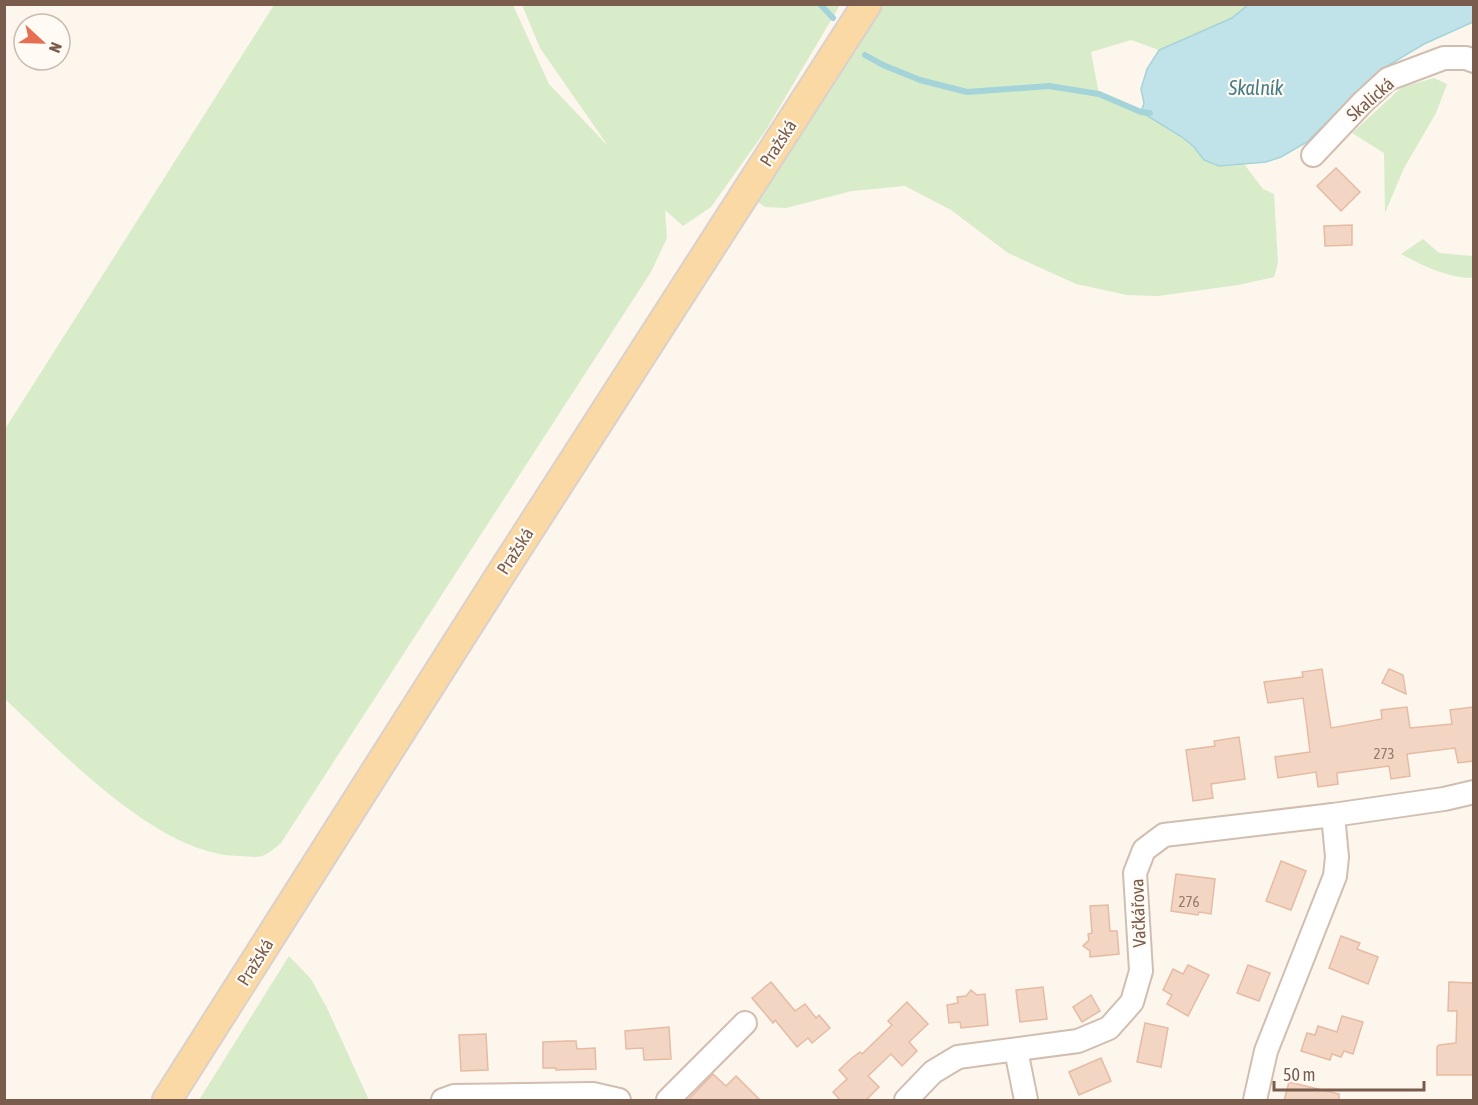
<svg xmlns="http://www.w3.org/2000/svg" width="1478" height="1105" font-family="'Asap Condensed',sans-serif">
  <rect width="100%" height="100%" fill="#fdf6ec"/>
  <g fill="#d8ecc9">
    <path d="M274,5H513L549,84L608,146L540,48L522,5H840L766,130L711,207L683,226L665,210L667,238L651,272L281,843C276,847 269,854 262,856C256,858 246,856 240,856C158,856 62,752 5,699V429Z"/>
    <path d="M882,5H1248L1232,18L1159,50L1131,40L1091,52L1099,94C1128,107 1158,119 1184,138C1195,147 1201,159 1215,165C1224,168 1235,165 1244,164L1263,189L1274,194L1278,263L1274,277L1238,285L1158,296L1127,295L1076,284L1008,253L951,210L905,186L852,191L786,208L765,207L756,201Z"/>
    <path d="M1434,78L1447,84L1436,113L1404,168L1385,213L1384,153L1352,133L1402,87Z"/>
    <path d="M1423,239L1439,253L1473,256V278C1447,278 1424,266 1401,254Z"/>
    <path d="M289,956L311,979L327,1008L369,1100H199Z"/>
  </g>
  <path fill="#bfe3e8" stroke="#a5d3da" stroke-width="1.5" d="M1248,5H1473V22L1424,44L1387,66L1353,96L1307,142L1281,157L1266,162L1219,166L1204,160L1194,147L1182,137L1141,112L1144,103L1141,89L1147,69L1159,50L1232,18Z"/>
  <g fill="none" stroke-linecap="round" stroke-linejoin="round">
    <g stroke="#a5d3da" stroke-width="6">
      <path d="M820,4L833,18"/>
      <path d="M865,55L883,65L920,80L967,92L1049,86L1099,94L1141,112L1150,113"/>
    </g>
  </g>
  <g fill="#f3d5c3" stroke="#e6bba3" stroke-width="1.5">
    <path d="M1336,168L1360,192L1341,211L1317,186Z"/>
    <path d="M1352,225V245L1325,246L1324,226Z"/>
    <path d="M1322,669L1331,728L1382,719L1381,710L1407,707L1410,728L1452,724L1450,710L1473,707V761L1458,763L1455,748L1407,754L1410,776L1391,779L1389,766L1337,773L1338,784L1318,787L1316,772L1278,778L1275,757L1310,752L1306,719L1303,698L1268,703L1264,682L1303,677L1302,672Z"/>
    <path d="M1389,669L1403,675L1406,694L1382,683Z"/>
    <path d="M1239,737L1245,779L1211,784L1213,798L1193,801L1186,750L1215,746L1214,741Z"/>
    <path d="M1281,861L1306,871L1291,910L1266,901Z"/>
    <path d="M1176,874L1215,879L1211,914L1199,912L1198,915L1171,911Z"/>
    <path d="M1108,905L1110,931H1117L1119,954L1090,957V951L1083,946L1089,940L1088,934L1092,933L1090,906Z"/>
    <path d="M1341,936L1360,943L1357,949L1378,957L1368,984L1329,968Z"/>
    <path d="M1188,965L1209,975L1188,1016L1167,1004L1172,995L1163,990L1173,969L1183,974Z"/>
    <path d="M1248,965L1270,973L1259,1001L1237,993Z"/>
    <path d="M771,982L795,1011L805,1004L816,1018L819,1015L830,1028L812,1043L808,1038L797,1047L775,1020L773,1023L752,998Z"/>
    <path d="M1449,982L1473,983V1075H1437V1047L1439,1045L1456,1043L1457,1011H1448Z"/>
    <path d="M1043,987L1047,1019L1020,1022L1016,990Z"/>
    <path d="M971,990L977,995L985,994L988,1025L961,1028L960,1022L949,1023L947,1005L958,1003L957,997L966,996Z"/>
    <path d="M1091,995L1100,1011L1082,1022L1073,1007Z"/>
    <path d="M907,1002L928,1024L909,1042L917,1051L902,1066L891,1054L868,1076L879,1087L865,1101H841L833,1092L847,1079L839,1070L852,1058L860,1052L862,1054L892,1025L888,1021Z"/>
    <path d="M1342,1016L1363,1022L1353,1054L1344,1051L1341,1057L1332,1054L1330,1060L1301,1051L1307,1033L1315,1035L1318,1026L1337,1032Z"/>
    <path d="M1145,1023L1168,1028L1161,1067L1137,1062Z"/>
    <path d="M669,1027L671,1059L644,1060L643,1048L626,1049L625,1031Z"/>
    <path d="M486,1034L488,1070L461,1071L459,1035Z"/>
    <path d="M567,1041H576L577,1049L595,1048L596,1069L556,1070V1068H543V1042Z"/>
    <path d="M1101,1058L1111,1081L1079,1095L1069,1072Z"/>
    <path d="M713,1074L726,1086L736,1076L761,1101H687Z"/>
    <path d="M1289,1082L1339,1094V1101H1284Z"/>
  </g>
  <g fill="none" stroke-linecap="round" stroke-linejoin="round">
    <defs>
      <g id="minor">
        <path d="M1313,155L1363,102L1388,79L1444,58H1466L1474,61"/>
        <path d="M1016,1050L1026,1100"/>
        <path d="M443,1100L454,1096L593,1094L619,1100"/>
        <path d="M668,1100L745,1023"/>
        <path d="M906,1100L933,1072L958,1057L1078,1041L1109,1028L1132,1002L1141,971L1135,873L1144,850L1164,835L1333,815L1444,799L1474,792"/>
        <path d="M1255,1100L1266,1051L1335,876L1337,857L1333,815"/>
      </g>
      <path id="major" d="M167,1100L497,580L867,4"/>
    </defs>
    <use href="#minor" stroke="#d1beb0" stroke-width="26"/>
    <use href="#major" stroke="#dad1cd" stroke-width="32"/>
    <use href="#minor" stroke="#fff" stroke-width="22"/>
    <use href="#major" stroke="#fbd9a5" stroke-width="28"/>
  </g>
  <g text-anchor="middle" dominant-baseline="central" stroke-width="4.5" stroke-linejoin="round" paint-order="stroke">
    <g font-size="15" fill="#987a6a">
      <text x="1384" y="753">273</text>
      <text x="1189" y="901">276</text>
    </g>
    <g font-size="18" fill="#7a5c4d" stroke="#fffaf3">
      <text transform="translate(1370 99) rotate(-41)">Skalická</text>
      <text transform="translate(778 143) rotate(-57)">Pražská</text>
      <text transform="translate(515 551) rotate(-57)">Pražská</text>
      <text transform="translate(1138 913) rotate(-92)">Vačkářova</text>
      <text transform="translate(255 962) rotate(-58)">Pražská</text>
    </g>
    <g font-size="20" font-style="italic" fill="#437c86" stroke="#fffaf3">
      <text x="1256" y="87">Skalník</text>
    </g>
  </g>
  <rect width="1478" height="1105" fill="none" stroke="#7a5c4d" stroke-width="12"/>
  <g transform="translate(42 42) rotate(112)"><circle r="28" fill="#fffaf3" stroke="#cabbb1" stroke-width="1.5"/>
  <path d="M0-4.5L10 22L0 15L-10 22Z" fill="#e76f51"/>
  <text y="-9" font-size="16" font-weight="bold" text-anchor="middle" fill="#7a5c4d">N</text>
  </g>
  <path d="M1274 1081v9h150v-9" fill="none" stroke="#7a5c4d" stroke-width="3"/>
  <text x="1283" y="1081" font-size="18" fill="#7a5c4d" stroke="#fffaf3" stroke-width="4.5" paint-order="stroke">50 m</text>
</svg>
